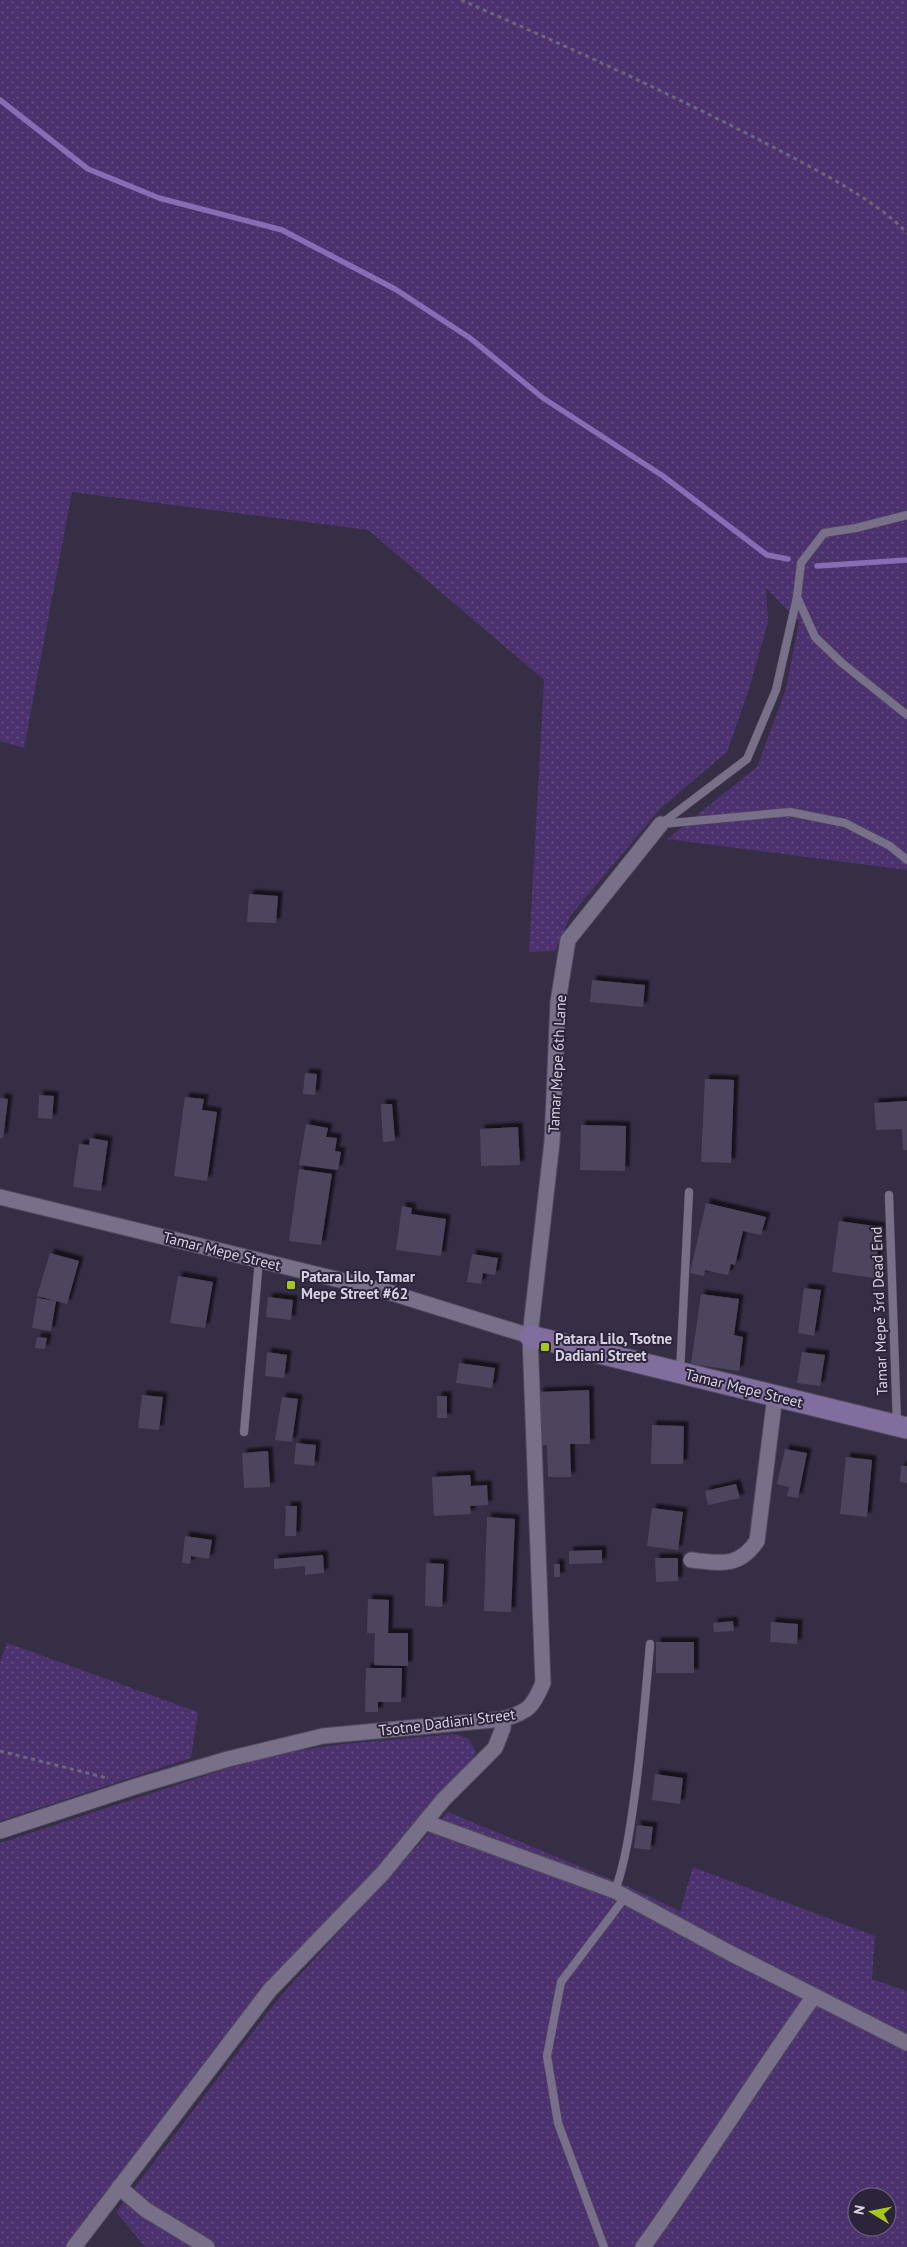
<svg xmlns="http://www.w3.org/2000/svg" width="907" height="2247" font-family="'PT Sans',sans-serif">
  <defs>
    <pattern id="grass-dots" width="8" height="8" patternUnits="userSpaceOnUse" patternTransform="scale(1.25)"><rect width="8" height="8" fill="#4b326e"/><path d="M2 2h.1M6 6h.1" fill="none" stroke="#644f82" stroke-width="1.8" stroke-linecap="round"/></pattern>
    <filter id="shadow"><feDropShadow dx="4.5" dy="-4.5" stdDeviation="1" flood-color="#0009"/></filter>
  </defs>
  <rect width="100%" height="100%" fill="#362e45"/>
  <g fill="url(#grass-dots)" fill-rule="evenodd">
    <path d="M0,0H907V870L667,839L757,767L786,689L799,622L766,588L768,622L749,689L727,752L660,809L571,915L555,951L529,952L544,680L368,530L72,492L24,748L0,741Z"/>
    <path d="M7,1643L198,1712L191,1758L0,1821V1662Z"/>
    <path d="M456,1734L469,1739L476,1752L473,1760L374,1874L254,2002L71,2247H0V1843L265,1756L343,1744Z"/>
    <path d="M448,1812L629,1887L680,1911L693,1867L875,1936L872,1979L907,1991V2247H145L116,2212L278,1999ZM857,2197H887V2227H857Z"/>
  </g>
  <g fill="none" stroke-linecap="round" stroke-linejoin="round">
    <g stroke="#886db4" stroke-width="5.5">
      <path d="M0,100L88,169L159,198L282,230L395,289L470,338L543,398L663,476L767,555L788,559"/>
      <path d="M817,566L907,560"/>
    </g>
  </g>
  <g fill="#4e455d" filter="url(#shadow)">
    <path d="M249,894L278,896L276,923L247,922Z"/>
    <path d="M592,980L645,985L643,1007L590,1002Z"/>
    <path d="M305,1073L317,1074L315,1095L303,1094Z"/>
    <path d="M705,1079L734,1080L731,1163L701,1162Z"/>
    <path d="M39,1095L54,1096L52,1119L38,1118Z"/>
    <path d="M185,1097L204,1099L202,1110L217,1112L207,1181L174,1176Z"/>
    <path d="M0,1098L8,1099L3,1138H0Z"/>
    <path d="M907,1101V1150H903L902,1129L876,1130L874,1103Z"/>
    <path d="M381,1104H392L395,1141L383,1142Z"/>
    <path d="M306,1124L328,1128L326,1137L337,1138L335,1151L341,1152L338,1170L299,1165Z"/>
    <path d="M581,1125L626,1126L625,1171L580,1170Z"/>
    <path d="M518,1127L520,1165L481,1166L480,1129Z"/>
    <path d="M90,1138L108,1141L101,1191L73,1187L79,1144L89,1145Z"/>
    <path d="M299,1169L332,1174L321,1245L289,1241Z"/>
    <path d="M706,1203L766,1217L761,1235L743,1231L735,1265L731,1264L728,1275L705,1270L704,1276L690,1273Z"/>
    <path d="M402,1206L412,1208L411,1214L446,1219L441,1256L396,1250Z"/>
    <path d="M839,1221L881,1227L874,1278L832,1272Z"/>
    <path d="M50,1253L79,1261L67,1304L37,1296Z"/>
    <path d="M472,1254L498,1258L495,1275L483,1273L481,1284L467,1282Z"/>
    <path d="M178,1276L213,1282L205,1328L170,1323Z"/>
    <path d="M804,1288L821,1290L814,1336L798,1333Z"/>
    <path d="M701,1294L739,1299L734,1335L743,1337L739,1371L691,1364Z"/>
    <path d="M268,1297L293,1300L291,1320L266,1317Z"/>
    <path d="M37,1298L56,1301L51,1331L32,1328Z"/>
    <path d="M37,1337L47,1338L45,1349L35,1348Z"/>
    <path d="M267,1352L287,1355L284,1378L265,1376Z"/>
    <path d="M802,1352L825,1355L820,1386L797,1383Z"/>
    <path d="M459,1363L495,1368L492,1388L456,1383Z"/>
    <path d="M589,1390L590,1444H570L571,1477H548L547,1445H541L539,1392Z"/>
    <path d="M142,1395L163,1397L159,1430L138,1428Z"/>
    <rect x="437" y="1396" width="10" height="22"/>
    <path d="M282,1397L298,1399L292,1442L275,1440Z"/>
    <path d="M652,1425L684,1426L683,1464H651Z"/>
    <path d="M296,1443L316,1445L314,1466L294,1464Z"/>
    <path d="M785,1449L807,1453L798,1498L787,1496L789,1487L777,1484Z"/>
    <path d="M268,1451L270,1487L244,1488L242,1453Z"/>
    <path d="M846,1457L872,1460L867,1517L840,1514Z"/>
    <path d="M901,1466H907V1483L900,1482Z"/>
    <path d="M470,1475L471,1486L487,1485L488,1505L470,1506L471,1514L434,1516L432,1477Z"/>
    <path d="M736,1484L740,1498L708,1505L705,1491Z"/>
    <path d="M286,1506H297L296,1536H285Z"/>
    <path d="M652,1508L683,1512L678,1550L647,1546Z"/>
    <path d="M487,1517L515,1519L511,1612L484,1611Z"/>
    <path d="M185,1536L212,1540L209,1559L191,1556L190,1564L182,1563Z"/>
    <path d="M602,1550V1563L569,1564V1551Z"/>
    <path d="M323,1555L324,1573L305,1575V1566L274,1569V1559Z"/>
    <path d="M655,1558H678V1581L656,1582Z"/>
    <path d="M426,1563L444,1564L442,1607L425,1606Z"/>
    <rect x="554" y="1564" width="6" height="13"/>
    <path d="M368,1599L389,1600L388,1633H408V1666L374,1665L375,1633H367Z"/>
    <path d="M733,1621L734,1631L714,1632L713,1623Z"/>
    <path d="M771,1622L798,1624L797,1644L770,1642Z"/>
    <rect x="656" y="1642" width="38" height="31"/>
    <path d="M366,1668H402L401,1702H378V1712H365Z"/>
    <path d="M655,1774L683,1778L680,1804L652,1800Z"/>
    <path d="M637,1825L653,1827L650,1850L634,1848Z"/>
  </g>
  <g fill="none" stroke-linecap="round" stroke-linejoin="round">
    <defs>
      <g id="lane">
        <path d="M797,597L815,637L842,663L907,715"/>
        <path d="M661,824L747,759L776,690L797,597L801,563L824,533L856,528L907,515"/>
        <path d="M661,824L790,812L845,823L890,846L907,860"/>
        <path d="M889,1195L897,1424"/>
        <path d="M680,1372L689,1192"/>
        <path d="M244,1432L259,1260"/>
        <path d="M615,1891C627,1857 631,1821 636,1786C642,1738 646,1691 650,1644"/>
        <path d="M604,2247L558,2123L547,2056L561,1982L626,1896"/>
      </g>
      <g id="street">
        <path d="M0,1197L385,1291L530,1336"/>
        <path d="M691,1560C720,1563 739,1568 757,1541L775,1396"/>
        <path d="M425,1822L615,1891L730,1953L907,2043"/>
        <path d="M0,1831L137,1786L228,1759L323,1736L503,1719C528,1712 533,1707 543,1683L530,1336L552,1142L558,1002L568,940L661,824"/>
        <path d="M119,2187L146,2210L207,2247"/>
        <path d="M74,2247L270,1990L383,1873L443,1800L495,1748L503,1728V1719"/>
        <path d="M643,2247C702,2165 755,2079 814,1996"/>
      </g>
      <path id="secondary" d="M530,1336L907,1428"/>
    </defs>
    <use href="#lane" stroke="#524b5e" stroke-width="9"/>
    <use href="#street" stroke="#524b5e" stroke-width="17"/>
    <use href="#secondary" stroke="#524b5e" stroke-width="23"/>
    <g stroke="#6c657a" stroke-width="3" stroke-dasharray="4 4" stroke-linecap="butt">
      <path d="M461,0C567,46 671,94 773,147C816,170 875,199 907,233"/>
      <path d="M0,1751L107,1778"/>
    </g>
    <use href="#lane" stroke="#787089" stroke-width="8"/>
    <use href="#street" stroke="#787089" stroke-width="15"/>
    <use href="#secondary" stroke="#806e9e" stroke-width="21"/>
  </g>
  <g fill="#a8c71c" stroke="#2c243a" stroke-width="2">
    <rect x="286" y="1280" width="10" height="10" rx="2.5"/>
    <rect x="540" y="1342" width="10" height="10" rx="2.5"/>
  </g>
  <g text-anchor="middle" dominant-baseline="central" stroke-width="4" stroke-linejoin="round" paint-order="stroke">
    <g font-size="15" fill="#d8d3e2" stroke="#2c243a">
      <text transform="translate(557 1064) rotate(-87)">Tamar Mepe 6th Lane</text>
      <text transform="translate(222 1251) rotate(14)">Tamar Mepe Street</text>
      <text transform="translate(879 1311) rotate(-92)">Tamar Mepe 3rd Dead End</text>
      <text transform="translate(744 1388) rotate(14)">Tamar Mepe Street</text>
      <text transform="translate(447 1722) rotate(-7)">Tsotne Dadiani Street</text>
    </g>
    <g font-size="15" font-weight="bold" fill="#d8d3e2" stroke="#2c243a" text-anchor="start">
      <text x="301" y="1276">Patara Lilo, Tamar<tspan x="301" dy="17">Mepe Street #62</tspan></text>
      <text x="555" y="1338">Patara Lilo, Tsotne<tspan x="555" dy="17">Dadiani Street</tspan></text>
    </g>
  </g>
  <g transform="translate(872 2212) rotate(280)"><circle r="24" fill="#2c243a" stroke="#716a7d"/>
  <path d="M0-4L9 19L0 12L-9 19Z" fill="#a8c71c"/>
  <text y="-8" font-size="14" font-weight="bold" text-anchor="middle" fill="#d8d3e2">N</text>
  </g>
</svg>
